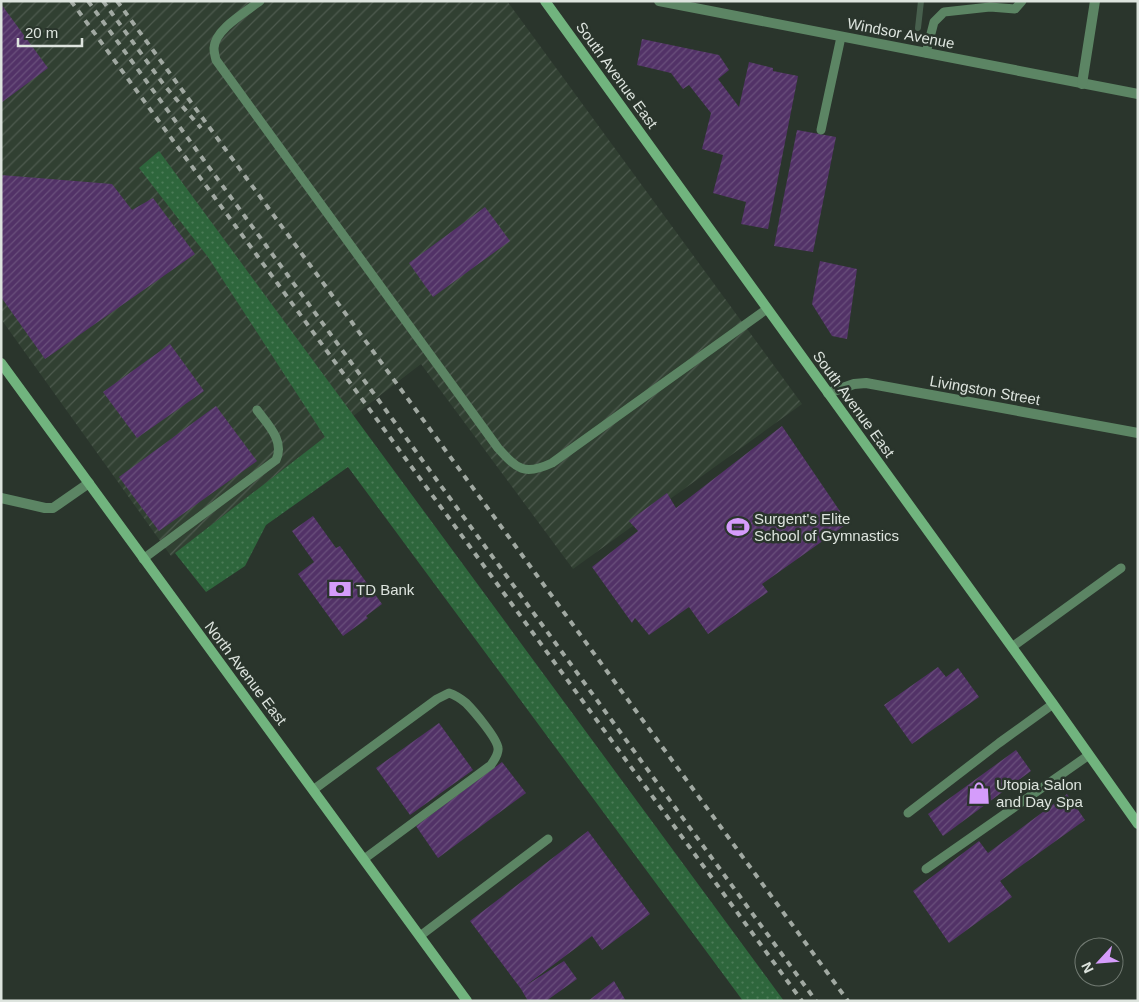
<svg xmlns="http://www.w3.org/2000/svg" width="1139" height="1002" font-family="Arial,sans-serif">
  <defs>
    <pattern id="industrial-furrows" width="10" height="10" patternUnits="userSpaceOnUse" patternTransform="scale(1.25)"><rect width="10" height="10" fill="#314032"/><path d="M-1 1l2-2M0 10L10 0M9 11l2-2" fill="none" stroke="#4e5b4f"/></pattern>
    <pattern id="grass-dots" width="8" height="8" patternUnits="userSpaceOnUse" patternTransform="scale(1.25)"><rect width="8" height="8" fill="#2e663c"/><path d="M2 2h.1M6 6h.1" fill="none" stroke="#4c7c58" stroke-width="1.8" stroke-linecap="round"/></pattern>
    <pattern id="building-hatch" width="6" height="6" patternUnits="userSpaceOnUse" patternTransform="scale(1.25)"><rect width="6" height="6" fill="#523267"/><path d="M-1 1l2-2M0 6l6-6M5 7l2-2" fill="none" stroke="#6a507c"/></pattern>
  </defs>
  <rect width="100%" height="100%" fill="#2a352c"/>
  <path fill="url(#industrial-furrows)" d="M1,1H507L802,404L573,569L421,364L171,556L1,319Z"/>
  <path fill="url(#grass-dots)" d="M159,151L784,1001H743L348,467L266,525L245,566L206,592L175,553L325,437L208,257L139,168Z"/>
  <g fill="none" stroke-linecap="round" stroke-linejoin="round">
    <path stroke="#48604e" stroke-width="6" d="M918,28L921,1"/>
  </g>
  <g fill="url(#building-hatch)">
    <path d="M1,4L48,68L1,103Z"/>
    <path d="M642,39L719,55L729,70L718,79L739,107L749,62L773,68V71L798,76L768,229L741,224L746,202L713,193L723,155L702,149L711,113L689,85L683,89L671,73L637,65Z"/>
    <path d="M797,130L836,137L813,252L774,246Z"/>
    <path d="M1,175L112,184L132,210L153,198L195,254L45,359L1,297Z"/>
    <path d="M485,207L510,241L433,297L409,263Z"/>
    <path d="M820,261L857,269L847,339L832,336L812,304Z"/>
    <path d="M170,344L204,391L137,438L103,392Z"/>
    <path d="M216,406L257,461L159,531L119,477Z"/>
    <path d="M782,426L848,523L762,584L768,592L708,634L689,607L649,635L635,618L632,623L592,567L638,531L629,521L667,493L676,508Z"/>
    <path d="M313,516L336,548L340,546L382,604L366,616L368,618L343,636L298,574L314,562L292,531Z"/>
    <path d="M938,667L946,677L958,668L979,697L912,744L884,705Z"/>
    <path d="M439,723L473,770L410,815L376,768Z"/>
    <path d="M1016,750L1031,771L943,836L928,814Z"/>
    <path d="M502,762L526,793L438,858L416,826Z"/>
    <path d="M1067,794L1085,820L1000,881L1012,897L949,943L913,891L979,841L988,853Z"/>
    <path d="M588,831L650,914L602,950L592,936L525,986L564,961L577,979L546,1001H528L521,989L470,921Z"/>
    <path d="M614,981L626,1001H588Z"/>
  </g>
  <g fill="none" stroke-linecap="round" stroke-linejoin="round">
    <g stroke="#5c8564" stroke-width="9">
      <path d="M260,1C246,12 215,29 214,48C214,52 215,56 216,60L498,448C517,469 524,476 552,463L767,309"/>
      <path d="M926,53L934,22L944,12L990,7L1015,9L1022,1"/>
      <path d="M821,130L841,37"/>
      <path d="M143,559L276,460C285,441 268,425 257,410"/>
      <path d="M1012,647L1121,568"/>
      <path d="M313,790L437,699L449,693C455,695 460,698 466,703C473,710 497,738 498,748C499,754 494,760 491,765L364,859"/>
      <path d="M908,813L999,743L1053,704"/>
      <path d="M926,869L1089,755"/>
      <path d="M420,936L548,839"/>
    </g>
    <g stroke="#5c8564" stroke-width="10">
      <path d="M659,1L1138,94"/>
      <path d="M1082,84L1095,1"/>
      <path d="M828,393L854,384L866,383L1138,433"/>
      <path d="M1,498L45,508H53L89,483"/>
    </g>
    <g stroke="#71b47e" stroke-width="10">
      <path d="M545,1L1053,704L1138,824"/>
      <path d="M1,363L467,1001"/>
    </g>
    <g stroke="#a1a9a2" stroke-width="4" stroke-dasharray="6 6" stroke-linecap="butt">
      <path d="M71,1L802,1001"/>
      <path d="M88,1L816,1001"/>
      <path d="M103,1L164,85L201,128"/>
      <path d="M117,1L848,1001"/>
    </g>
  </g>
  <defs>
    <symbol id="stadium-bare" viewBox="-9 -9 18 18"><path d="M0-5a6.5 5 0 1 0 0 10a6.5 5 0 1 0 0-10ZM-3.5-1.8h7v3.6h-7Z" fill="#d59cfb" stroke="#2a352c" stroke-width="2.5" paint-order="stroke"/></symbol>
    <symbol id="bank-bare" viewBox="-9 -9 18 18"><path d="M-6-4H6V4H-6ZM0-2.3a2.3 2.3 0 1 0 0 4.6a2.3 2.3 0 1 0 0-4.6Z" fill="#d59cfb" stroke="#2a352c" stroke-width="2.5" paint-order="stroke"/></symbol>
    <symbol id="shop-bare" viewBox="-9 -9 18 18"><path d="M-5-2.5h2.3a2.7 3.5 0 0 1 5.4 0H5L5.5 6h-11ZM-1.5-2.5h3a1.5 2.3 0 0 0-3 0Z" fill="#d59cfb" stroke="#2a352c" stroke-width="2.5" paint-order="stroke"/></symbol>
  </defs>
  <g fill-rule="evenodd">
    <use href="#stadium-bare" x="722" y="511" width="32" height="32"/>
    <use href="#bank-bare" x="324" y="573" width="32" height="32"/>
    <use href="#shop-bare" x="963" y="777" width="32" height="32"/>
  </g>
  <g text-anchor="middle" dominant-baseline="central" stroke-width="5" stroke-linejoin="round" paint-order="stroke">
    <g font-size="15" fill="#dde4de" stroke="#2a352c">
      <text transform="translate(901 33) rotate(11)">Windsor Avenue</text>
      <text transform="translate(617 75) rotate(54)">South Avenue East</text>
      <text transform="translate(985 390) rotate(10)">Livingston Street</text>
      <text transform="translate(854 404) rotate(54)">South Avenue East</text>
      <text transform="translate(246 673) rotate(53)">North Avenue East</text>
    </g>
    <g font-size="15" fill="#dde4de" stroke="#2a352c" text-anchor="start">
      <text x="754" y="518">Surgent's Elite<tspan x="754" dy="17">School of Gymnastics</tspan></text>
      <text x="356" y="589">TD Bank</text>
      <text x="996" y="784">Utopia Salon<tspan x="996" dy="17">and Day Spa</tspan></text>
    </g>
  </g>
  <rect width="1139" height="1002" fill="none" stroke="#dde4de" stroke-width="5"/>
  <g transform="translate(1099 962) rotate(244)"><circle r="24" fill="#2a352c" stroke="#727b73"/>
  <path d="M0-4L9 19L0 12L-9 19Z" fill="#d59cfb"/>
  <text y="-8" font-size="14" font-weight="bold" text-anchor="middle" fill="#dde4de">N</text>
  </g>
  <path d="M18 38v8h64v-8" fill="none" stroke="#dde4de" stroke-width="2.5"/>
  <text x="25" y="38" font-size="15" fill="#dde4de" stroke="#2a352c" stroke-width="4" paint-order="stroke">20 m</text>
</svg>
